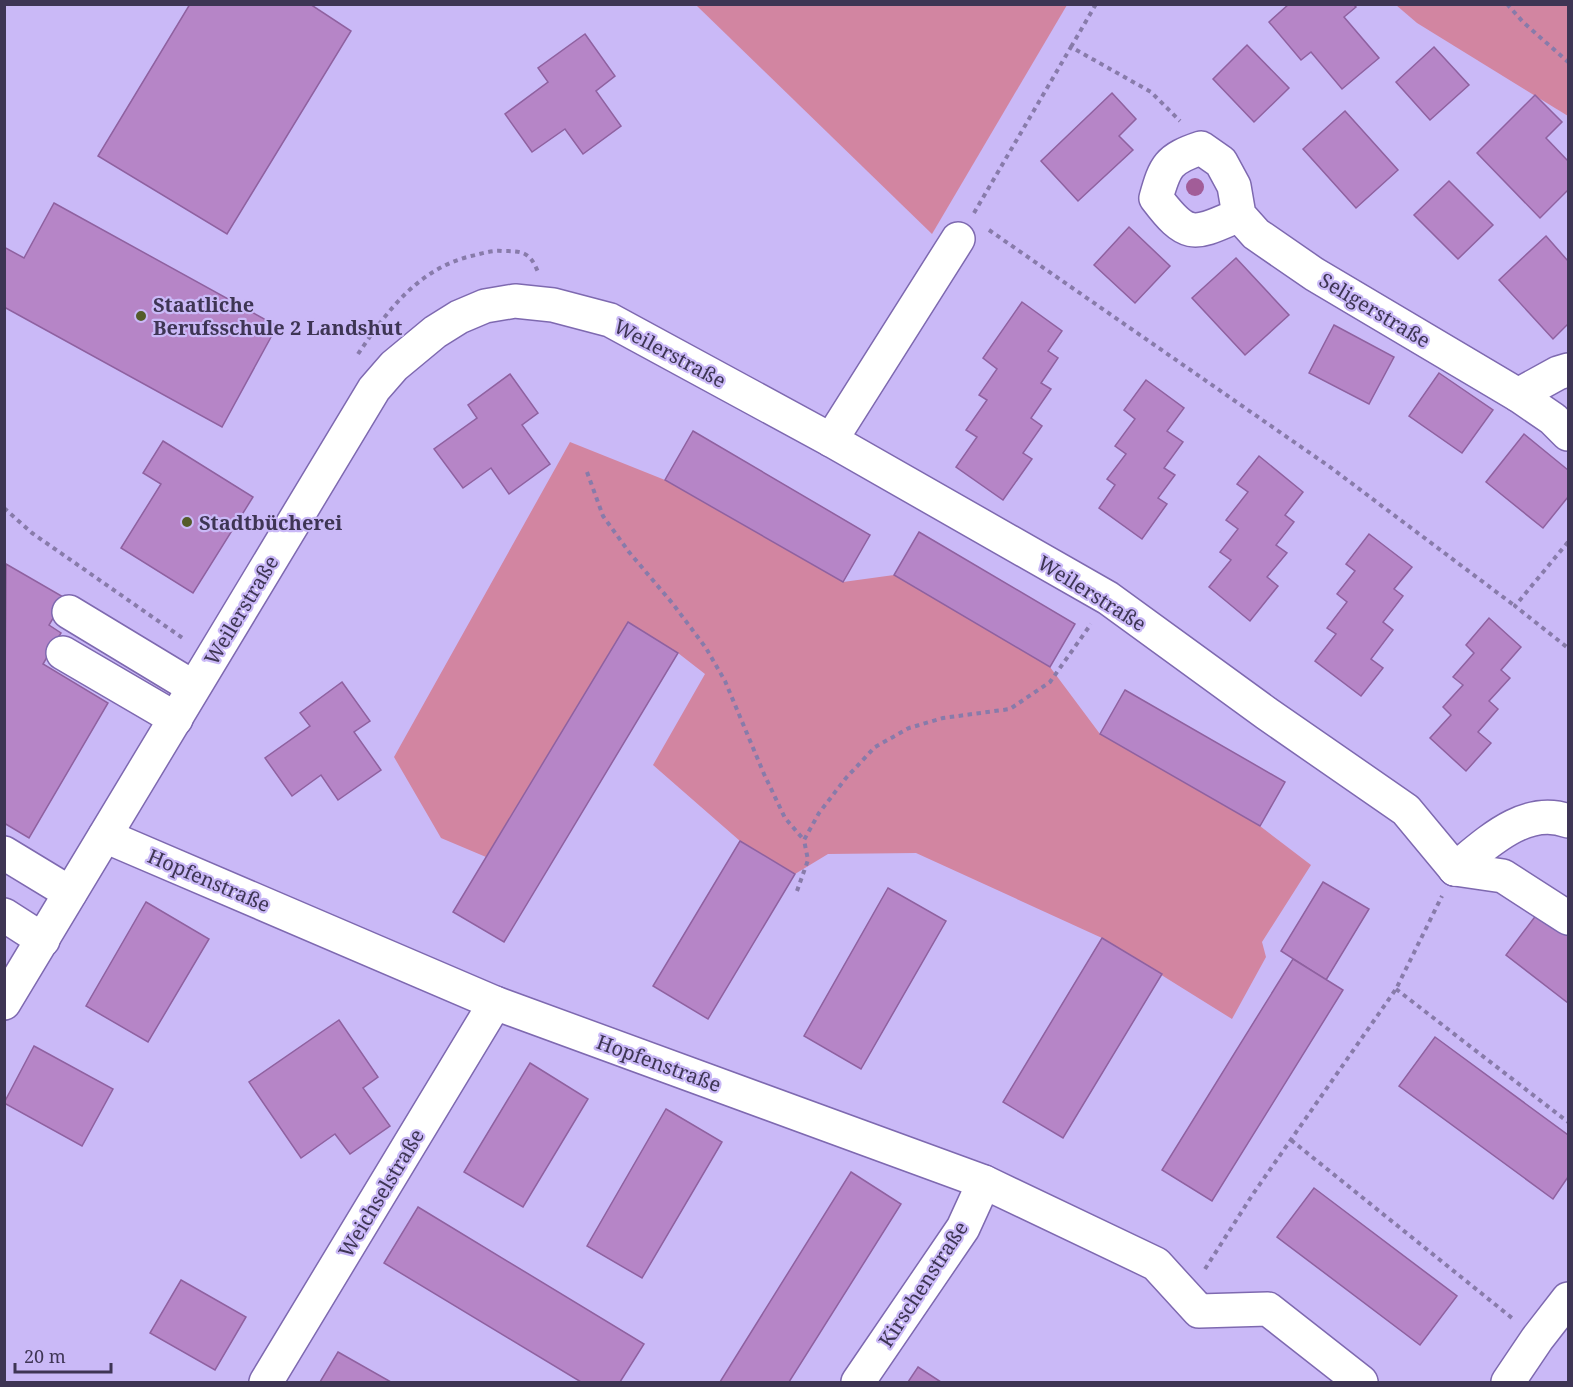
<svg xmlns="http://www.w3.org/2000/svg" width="1573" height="1387" font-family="'Noto Serif',serif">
  <rect width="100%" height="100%" fill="#cab9f7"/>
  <g fill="#d285a1">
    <path d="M696,5H1067L932,234Z"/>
    <path d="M1396,5H1568V116L1417,23Z"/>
    <path d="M570,442L665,480L843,582L894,575L1050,667L1100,734L1260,826L1311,865L1262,942L1266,957L1232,1019L1102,938L916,853L828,854L795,874L740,841L653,765L705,674L678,653L628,622L486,857L441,838L394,757Z"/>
  </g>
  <g fill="#b685c7" stroke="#8f61a0" stroke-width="1.5">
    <path d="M190,4H310L351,31L227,234L98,156Z"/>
    <path d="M1289,4H1353L1356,7L1344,17L1379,58L1342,89L1311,52L1301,60L1269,22Z"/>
    <path d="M585,34L615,76L596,91L621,126L583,154L565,129L532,152L505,114L548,82L538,68Z"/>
    <path d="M1247,45L1289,88L1254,122L1213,79Z"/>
    <path d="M1434,47L1469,85L1430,120L1396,82Z"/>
    <path d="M1112,93L1136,119L1119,136L1133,150L1078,201L1041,161Z"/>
    <path d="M1535,95L1562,122L1546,138L1568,161V190L1540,218L1477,153Z"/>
    <path d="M1345,111L1398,170L1356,208L1303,149Z"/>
    <path d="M1449,181L1493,225L1458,259L1414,215Z"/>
    <path d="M54,203L277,326L222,427L4,307V247L24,258Z"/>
    <path d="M1129,227L1170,266L1135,303L1094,265Z"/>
    <path d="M1546,236L1568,261V324L1553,339L1499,280Z"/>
    <path d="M1236,258L1289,315L1245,355L1192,298Z"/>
    <path d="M1022,302L1062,331L1048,351L1058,358L1041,383L1051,389L1031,418L1042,426L1023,453L1032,459L1003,500L956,467L977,437L966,430L987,400L979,395L997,369L983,358Z"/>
    <path d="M1334,325L1394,357L1369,404L1309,373Z"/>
    <path d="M1439,373L1493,410L1462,453L1409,416Z"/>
    <path d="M510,374L538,413L522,425L550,464L509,494L491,468L463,488L434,449L477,418L468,405Z"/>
    <path d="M1146,380L1184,408L1167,431L1183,442L1164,468L1175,475L1158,498L1167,504L1142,539L1099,508L1115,485L1107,479L1126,454L1115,446L1135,419L1124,410Z"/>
    <path d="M693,431L870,535L843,582L665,480Z"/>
    <path d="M1524,434L1568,470V497L1543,528L1486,482Z"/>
    <path d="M163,441L253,497L193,593L121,548L161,484L143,473Z"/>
    <path d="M1259,456L1303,492L1285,515L1294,522L1276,545L1287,553L1267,577L1278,586L1250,621L1209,587L1231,560L1220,552L1238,529L1226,520L1248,492L1237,484Z"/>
    <path d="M919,532L1075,624L1050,667L894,575Z"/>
    <path d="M1369,534L1412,567L1394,589L1403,596L1383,622L1393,630L1371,659L1383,668L1361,696L1315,661L1336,634L1327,628L1347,602L1337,594L1355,571L1346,564Z"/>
    <path d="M6,564L65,598L49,625L61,633L43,664L108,703L29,838L4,823Z"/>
    <path d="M1489,618L1521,647L1501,670L1510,678L1489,701L1498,709L1478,732L1491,743L1466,771L1430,738L1451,715L1443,707L1463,685L1453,677L1474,653L1466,645Z"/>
    <path d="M628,622L678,653L504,942L453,912Z"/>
    <path d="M342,682L370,721L354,732L381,770L338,800L321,775L292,796L265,758L310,726L300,713Z"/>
    <path d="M1125,690L1285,782L1260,826L1100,734Z"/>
    <path d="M740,841L795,874L708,1019L653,986Z"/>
    <path d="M1323,882L1369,909L1326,980L1281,951Z"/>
    <path d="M888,888L946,921L861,1069L804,1036Z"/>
    <path d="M146,902L209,939L148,1042L86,1006Z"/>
    <path d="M1540,910L1568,932V1003L1506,955Z"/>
    <path d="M1102,938L1162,974L1063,1138L1003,1102Z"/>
    <path d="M1293,959L1343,990L1212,1201L1162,1170Z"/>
    <path d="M339,1020L378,1077L363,1088L390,1126L350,1154L335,1134L301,1158L249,1082Z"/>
    <path d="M1435,1037L1568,1135V1177L1553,1199L1399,1086Z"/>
    <path d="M34,1046L113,1089L82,1146L4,1103Z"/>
    <path d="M530,1063L588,1099L523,1207L464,1172Z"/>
    <path d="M666,1109L722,1142L642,1278L587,1246Z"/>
    <path d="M851,1172L901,1204L789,1382H720Z"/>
    <path d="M1314,1188L1457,1296L1420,1345L1277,1237Z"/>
    <path d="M418,1207L644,1344L620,1382H581L384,1263Z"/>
    <path d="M181,1280L246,1317L215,1370L150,1333Z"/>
    <path d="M338,1352L391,1382H320Z"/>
    <path d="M918,1367L941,1382H908Z"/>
  </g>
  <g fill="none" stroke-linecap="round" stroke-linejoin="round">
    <defs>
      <g id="minor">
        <path d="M1239,215C1193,235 1188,240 1156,198C1165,166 1168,159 1201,148L1221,162L1234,186L1239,215L1256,234L1314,274L1518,395"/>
        <path d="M1568,370L1558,373L1518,395L1553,419L1568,434"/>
        <path d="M831,440L958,239"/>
        <path d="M69,612L193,687"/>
        <path d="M63,653L176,719"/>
        <path d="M105,836L495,1003L984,1182L1156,1264L1199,1311L1268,1309L1361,1382"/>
        <path d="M4,853L70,893"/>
        <path d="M1455,869C1486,844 1525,805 1568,821"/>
        <path d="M1455,869L1503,876L1568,918"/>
        <path d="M4,915L43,940"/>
        <path d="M4,1003L374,389L394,366L435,332L459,317L485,306L515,301L553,305L610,320L831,440L1108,598L1266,713L1406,810L1455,869"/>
        <path d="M266,1382L495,1003"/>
        <path d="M858,1382L963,1228L984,1182"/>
        <path d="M1508,1382L1537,1339L1568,1299"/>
      </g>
    </defs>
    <use href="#minor" stroke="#7e69b0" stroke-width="36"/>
    <g stroke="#887baa" stroke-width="4" stroke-dasharray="4.5 4.5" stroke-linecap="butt">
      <path d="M1507,4L1523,22L1568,62"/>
      <path d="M1071,47L1096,4"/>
      <path d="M974,213L1071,47L1151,92L1180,121"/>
      <path d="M989,230L1330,467L1515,606"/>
      <path d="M358,354C387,311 418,269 471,256C481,254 491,250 502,251C523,251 530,252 538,272"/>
      <path d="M587,472L603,516L629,552L673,604L706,648L725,681L764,774L785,818L804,840"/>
      <path d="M4,508L32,533L184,639"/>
      <path d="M1568,542L1515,606L1568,648"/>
      <path d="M797,891L808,860L804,840L819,813L846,778L875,747L909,728L943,718L1010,709L1050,682L1091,624"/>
      <path d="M1396,989L1568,1122"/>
      <path d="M1291,1140L1512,1318"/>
      <path d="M1205,1269L1253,1194L1396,989L1442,896"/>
    </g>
    <use href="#minor" stroke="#fff" stroke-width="33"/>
  </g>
  <circle fill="#a25d98" cx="1195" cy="187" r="9"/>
  <g fill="#545c2a" stroke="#cab9f7" stroke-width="2">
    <circle cx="141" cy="316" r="6"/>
    <circle cx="187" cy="522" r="6"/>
  </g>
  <g text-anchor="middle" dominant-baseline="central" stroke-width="4.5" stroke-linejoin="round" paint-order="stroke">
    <g font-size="20" font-weight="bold" fill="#3e3554" stroke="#cab9f7" text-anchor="start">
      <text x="153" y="304">Staatliche<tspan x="153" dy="23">Berufsschule 2 Landshut</tspan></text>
      <text x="199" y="522">Stadtbücherei</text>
    </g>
    <g font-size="20" fill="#3e3554" stroke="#cab9f7">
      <text transform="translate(1375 310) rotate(31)">Seligerstraße</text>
      <text transform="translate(670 353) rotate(28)">Weilerstraße</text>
      <text transform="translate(1092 593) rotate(32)">Weilerstraße</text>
      <text transform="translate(241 610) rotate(-59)">Weilerstraße</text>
      <text transform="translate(209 880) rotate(23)">Hopfenstraße</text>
      <text transform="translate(659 1063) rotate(20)">Hopfenstraße</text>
      <text transform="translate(381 1193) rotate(-59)">Weichselstraße</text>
      <text transform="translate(923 1284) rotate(-57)">Kirschenstraße</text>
    </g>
  </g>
  <rect width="1573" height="1387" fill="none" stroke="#3e3554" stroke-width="12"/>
  <path d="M15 1363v9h96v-9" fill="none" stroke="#3e3554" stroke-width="3"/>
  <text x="24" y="1363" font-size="18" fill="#3e3554" stroke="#cab9f7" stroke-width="4.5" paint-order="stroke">20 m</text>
</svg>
